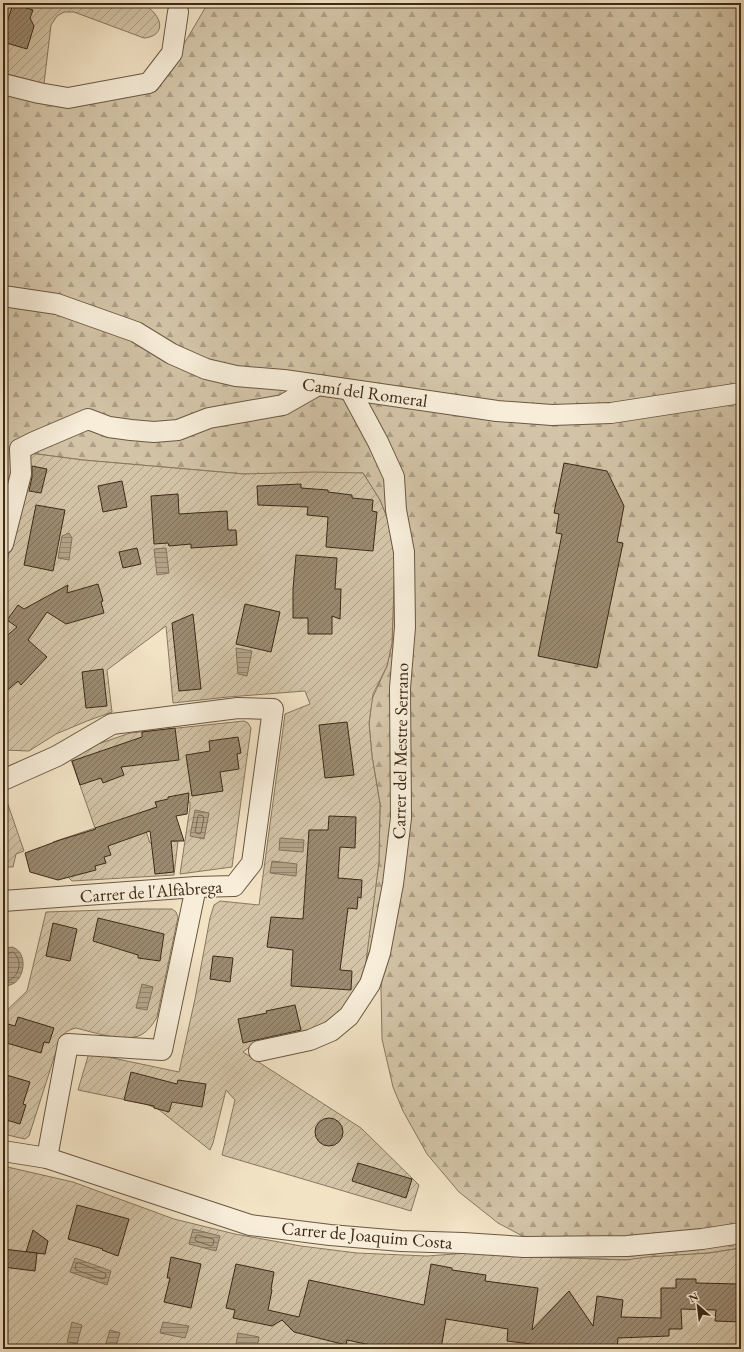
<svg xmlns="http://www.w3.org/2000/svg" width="744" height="1352" font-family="'EB Garamond',serif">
  <defs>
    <pattern id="forest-firs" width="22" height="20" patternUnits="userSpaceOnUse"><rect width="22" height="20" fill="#d3c4a7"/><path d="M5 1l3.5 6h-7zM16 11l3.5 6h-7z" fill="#ac9f87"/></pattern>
    <pattern id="garden-furrows" width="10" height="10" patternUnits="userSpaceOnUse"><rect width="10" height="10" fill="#d3c4a7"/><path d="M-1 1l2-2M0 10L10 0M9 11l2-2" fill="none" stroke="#ac9f87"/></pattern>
    <pattern id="water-rules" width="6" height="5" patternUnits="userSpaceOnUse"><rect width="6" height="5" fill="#b4a48a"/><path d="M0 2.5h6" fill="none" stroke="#948670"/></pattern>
    <pattern id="building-hatch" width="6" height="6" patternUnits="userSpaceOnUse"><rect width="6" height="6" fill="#9b8a71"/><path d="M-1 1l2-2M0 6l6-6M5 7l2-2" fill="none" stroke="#80715c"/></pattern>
  </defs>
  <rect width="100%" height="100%" fill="#f2e3c5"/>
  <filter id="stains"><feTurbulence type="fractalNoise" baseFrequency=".005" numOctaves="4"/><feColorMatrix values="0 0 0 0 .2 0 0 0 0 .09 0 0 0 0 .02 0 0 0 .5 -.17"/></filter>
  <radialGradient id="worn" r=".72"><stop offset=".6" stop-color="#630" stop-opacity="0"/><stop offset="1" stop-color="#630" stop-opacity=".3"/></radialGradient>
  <path fill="url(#forest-firs)" stroke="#88775e" d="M208,3H741V1248L709,1253L626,1260L549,1257L530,1240L498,1223L459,1192L427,1154L403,1111L393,1087L382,1039L381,989L383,964L365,965L379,862L380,804L372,756L369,723L372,699L387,666L392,643L394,566L391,528L380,500L363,473L244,474L83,460L29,453L4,577V593L3,595V88L68,98L157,90Z"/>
  <g fill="url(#garden-furrows)" stroke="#88775e">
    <path d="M3,3H144C148,7 152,10 155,14C165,27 158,37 144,38L74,12H64L57,16L51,25L44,84L3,73Z"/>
    <path d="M29,453L83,460L244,474L314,472L363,473L380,500L391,528L395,557L392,643L387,666L373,694L369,723L372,756L380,804L379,862L364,977L349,1001L332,1018L316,1028L256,1042L243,1052L361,1128L419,1185L411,1211L222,1155L235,1100L226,1090L213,1143L210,1150L158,1109L146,1104L78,1090L89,1053L179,1072L195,999L210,918L214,905L220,901L259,905L285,714L310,704L305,691L228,697L173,703L166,626L107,670L112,712L87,721L56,734L29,751L3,750V595L4,593V577Z"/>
    <path d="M244,721L248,723L251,728L232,867L180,874L190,807V802L157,807L140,813L150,843L178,841L174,875L72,881L66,875L53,842L95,828L69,754L130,733Z"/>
    <path d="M3,793H4L24,851L16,854L13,867H3Z"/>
    <path d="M136,909H172L176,912L178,917L157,1017C152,1026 145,1035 135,1037C120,1041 92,1032 76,1028C68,1030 65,1032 60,1039L29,1136L25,1139L3,1134V1014L27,991L46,912Z"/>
    <path d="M3,1166L73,1182L174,1219L235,1234L301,1246L357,1253L427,1256L468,1253L507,1256L626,1260L647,1257L709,1253L741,1248V1349H3Z"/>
  </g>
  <g fill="url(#water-rules)" stroke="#84735c">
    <path d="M69,533L72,538L69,560L58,558L62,536Z"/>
    <path d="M166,548L169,573L157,575L154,549Z"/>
    <path d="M236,648L252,651L247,676L238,674Z"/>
    <path d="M195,810L209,813L204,839L190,836Z"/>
    <path d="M280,838L304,840L303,852L279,850Z"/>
    <path d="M272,861L297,864L296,876L270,873Z"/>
    <path d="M12,947C29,952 25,981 10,985C7,986 5,986 3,986V952L7,948Z"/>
    <path d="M142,984L153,987L147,1010L136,1008Z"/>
    <path d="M193,1229L220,1236L216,1251L189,1244Z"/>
    <path d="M75,1258L111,1271L107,1285L70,1272Z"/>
    <path d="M72,1322L82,1325L77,1344L67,1342Z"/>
    <path d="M163,1322L189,1326L185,1338L160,1333Z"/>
    <path d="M110,1330L120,1333L115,1349H104Z"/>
    <path d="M238,1333L259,1337L257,1348L236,1344Z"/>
  </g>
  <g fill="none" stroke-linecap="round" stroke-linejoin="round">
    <g stroke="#786750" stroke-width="1">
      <path d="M200,815L203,816L204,817L201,833L199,834L196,833L195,832L198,816Z"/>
      <path d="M3,955L13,952C25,962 18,981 3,982"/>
      <path d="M198,1235L213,1239L214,1241L213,1245L211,1246L196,1241L195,1240L196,1236Z"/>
      <path d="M79,1263L105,1273L106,1275L105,1278L102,1279L76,1270L75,1268L76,1264Z"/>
    </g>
  </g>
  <g fill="url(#building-hatch)" stroke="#3c2a16">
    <path d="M13,4L33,10L30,18L34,26L27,49L3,42V34Z"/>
    <path d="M564,463L607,471L624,506L617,542L623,543L597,668L538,656L562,534L556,533L559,514L554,513Z"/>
    <path d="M32,466L47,469L41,493L29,491L32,477Z"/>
    <path d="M122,481L127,507L103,512L98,486Z"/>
    <path d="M301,484V488L328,490V492L352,495V498L373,500L372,511L377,512L373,551L326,547L328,517L307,515L308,507L258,505L257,486Z"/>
    <path d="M178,494L179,514L227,511L228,530H236L237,545L191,548V544L169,546L168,543L154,544L151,496Z"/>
    <path d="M36,505L65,510L53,571L24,565Z"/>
    <path d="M137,548L141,564L123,568L119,552Z"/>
    <path d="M296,555L337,558L335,589H341L340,619L332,616V634H308V618H293V589Z"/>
    <path d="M98,584L103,601L101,602L104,613L66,624L47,612L28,640L47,657L21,685L18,681L3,694V639L17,627L7,620L18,605L24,609L68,585L67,593Z"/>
    <path d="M245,604L280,612L271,652L236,644Z"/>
    <path d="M193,614L201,689L179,691L172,623Z"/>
    <path d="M103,669L107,706L86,708L82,672Z"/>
    <path d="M347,722L354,775L325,778L319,725Z"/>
    <path d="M175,728L179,760L121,767L124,775L103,783L101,778L80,785L72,761L142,737V732Z"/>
    <path d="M238,737L241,753L237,754L239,769L220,772L223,791L192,796L186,755L210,751L209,741Z"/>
    <path d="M189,793L187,814L176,816L184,841H171L174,872L155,874L150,831L108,846L111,855L104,857L106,863L95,866L96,870L58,880L30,872L25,853L60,840L96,829L95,828L157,807L155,802L168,799V797Z"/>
    <path d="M329,816L356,817L355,848L340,847L338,878L362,880L361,898L358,897L357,909L348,908L340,970L352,971L351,990L291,986L293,950L267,947L271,917L303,919L309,830H328Z"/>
    <path d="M98,918L164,934L160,961L138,958V955L93,941Z"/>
    <path d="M53,923L77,929L70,961L46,956Z"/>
    <path d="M213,956L233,958L230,982L210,979Z"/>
    <path d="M295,1005L301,1030L243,1043L238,1019L267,1013L266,1011Z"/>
    <path d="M18,1017L54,1028L49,1043L44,1042L41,1053L3,1042L8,1024L15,1026Z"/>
    <path d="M131,1072L177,1084L178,1080L206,1084L202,1107L172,1102L169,1112L154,1108V1106L124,1100Z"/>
    <path d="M3,1074L30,1082L23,1104L26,1105L20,1124L3,1119Z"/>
    <circle cx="329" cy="1132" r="14"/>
    <path d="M358,1163L412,1179L406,1198L352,1181Z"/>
    <path d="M77,1205L129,1219L118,1256L102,1250L103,1249L68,1239Z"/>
    <path d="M33,1230L48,1241L45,1254L26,1252Z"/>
    <path d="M3,1249L37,1253L35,1271L3,1267Z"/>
    <path d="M171,1257L201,1264L191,1308L164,1302L170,1278H167Z"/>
    <path d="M236,1264L274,1272L271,1289L272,1290L268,1310L299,1317L309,1280L424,1305L431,1264L452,1268V1270L486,1275L485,1281L538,1288L532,1330L569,1291L593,1326L597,1296L623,1300L621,1317L661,1318V1288H676V1279H696V1283L739,1284V1297H741V1322L715,1321L716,1310L681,1309L682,1329H669V1336L618,1338L617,1349H590L573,1346V1349H545L546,1346L507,1341L508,1329L446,1319L441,1349H389L347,1340L346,1345L294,1332L282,1320L272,1326L233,1318L235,1310L226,1308Z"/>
  </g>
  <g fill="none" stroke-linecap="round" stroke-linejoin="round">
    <defs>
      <g id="minor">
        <path d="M3,84L39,93L68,98L149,83L172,53L178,12"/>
        <path d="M3,296L57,304L136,332L172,354L206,369L236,376L284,380L497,411L552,415L611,413L741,393"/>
        <path d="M3,544L21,474L20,449L34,442L88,419L109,427L131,430L154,432L178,430L209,418L283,405L318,385"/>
        <path d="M3,780L57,756L112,724L238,708L273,709L252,863L234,886L196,887L3,901"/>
        <path d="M259,1051L310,1040L331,1031L349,1016L370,984L380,953L393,884L401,818L400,688L405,627L404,552L396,510L394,477L378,442L350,390"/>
        <path d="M3,1151L47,1158L250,1225L330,1235L401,1241L463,1243L524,1247L627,1246L702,1239L741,1233"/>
        <path d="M47,1158L68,1044L162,1050L196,887"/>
      </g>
    </defs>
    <use href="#minor" stroke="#6a5842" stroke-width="22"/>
    <use href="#minor" stroke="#f7edd9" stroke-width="20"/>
  </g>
  <g text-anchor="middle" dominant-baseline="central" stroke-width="3" stroke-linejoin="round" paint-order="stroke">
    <g font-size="18" fill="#3c2a16" stroke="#f7edd9">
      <text transform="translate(365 392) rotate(8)">Camí del Romeral</text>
      <text transform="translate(400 751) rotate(-89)">Carrer del Mestre Serrano</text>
      <text transform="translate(151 891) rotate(-4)">Carrer de l'Alfàbrega</text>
      <text transform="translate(367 1235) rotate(5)">Carrer de Joaquim Costa</text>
    </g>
  </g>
  <rect width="744" height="1352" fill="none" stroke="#f2e3c5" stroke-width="16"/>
  <rect x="4" y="4" width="736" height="1344" fill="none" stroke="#3c2a16" stroke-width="2"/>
  <rect x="8" y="8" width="728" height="1336" fill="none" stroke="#3c2a16"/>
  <g transform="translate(698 1306) rotate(332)" stroke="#f7edd9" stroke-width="3" paint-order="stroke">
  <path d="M0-3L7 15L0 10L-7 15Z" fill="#3c2a16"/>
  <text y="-6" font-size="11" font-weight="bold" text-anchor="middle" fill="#3c2a16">N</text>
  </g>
  <rect width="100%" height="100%" filter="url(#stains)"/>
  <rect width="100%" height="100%" fill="url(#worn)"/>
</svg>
